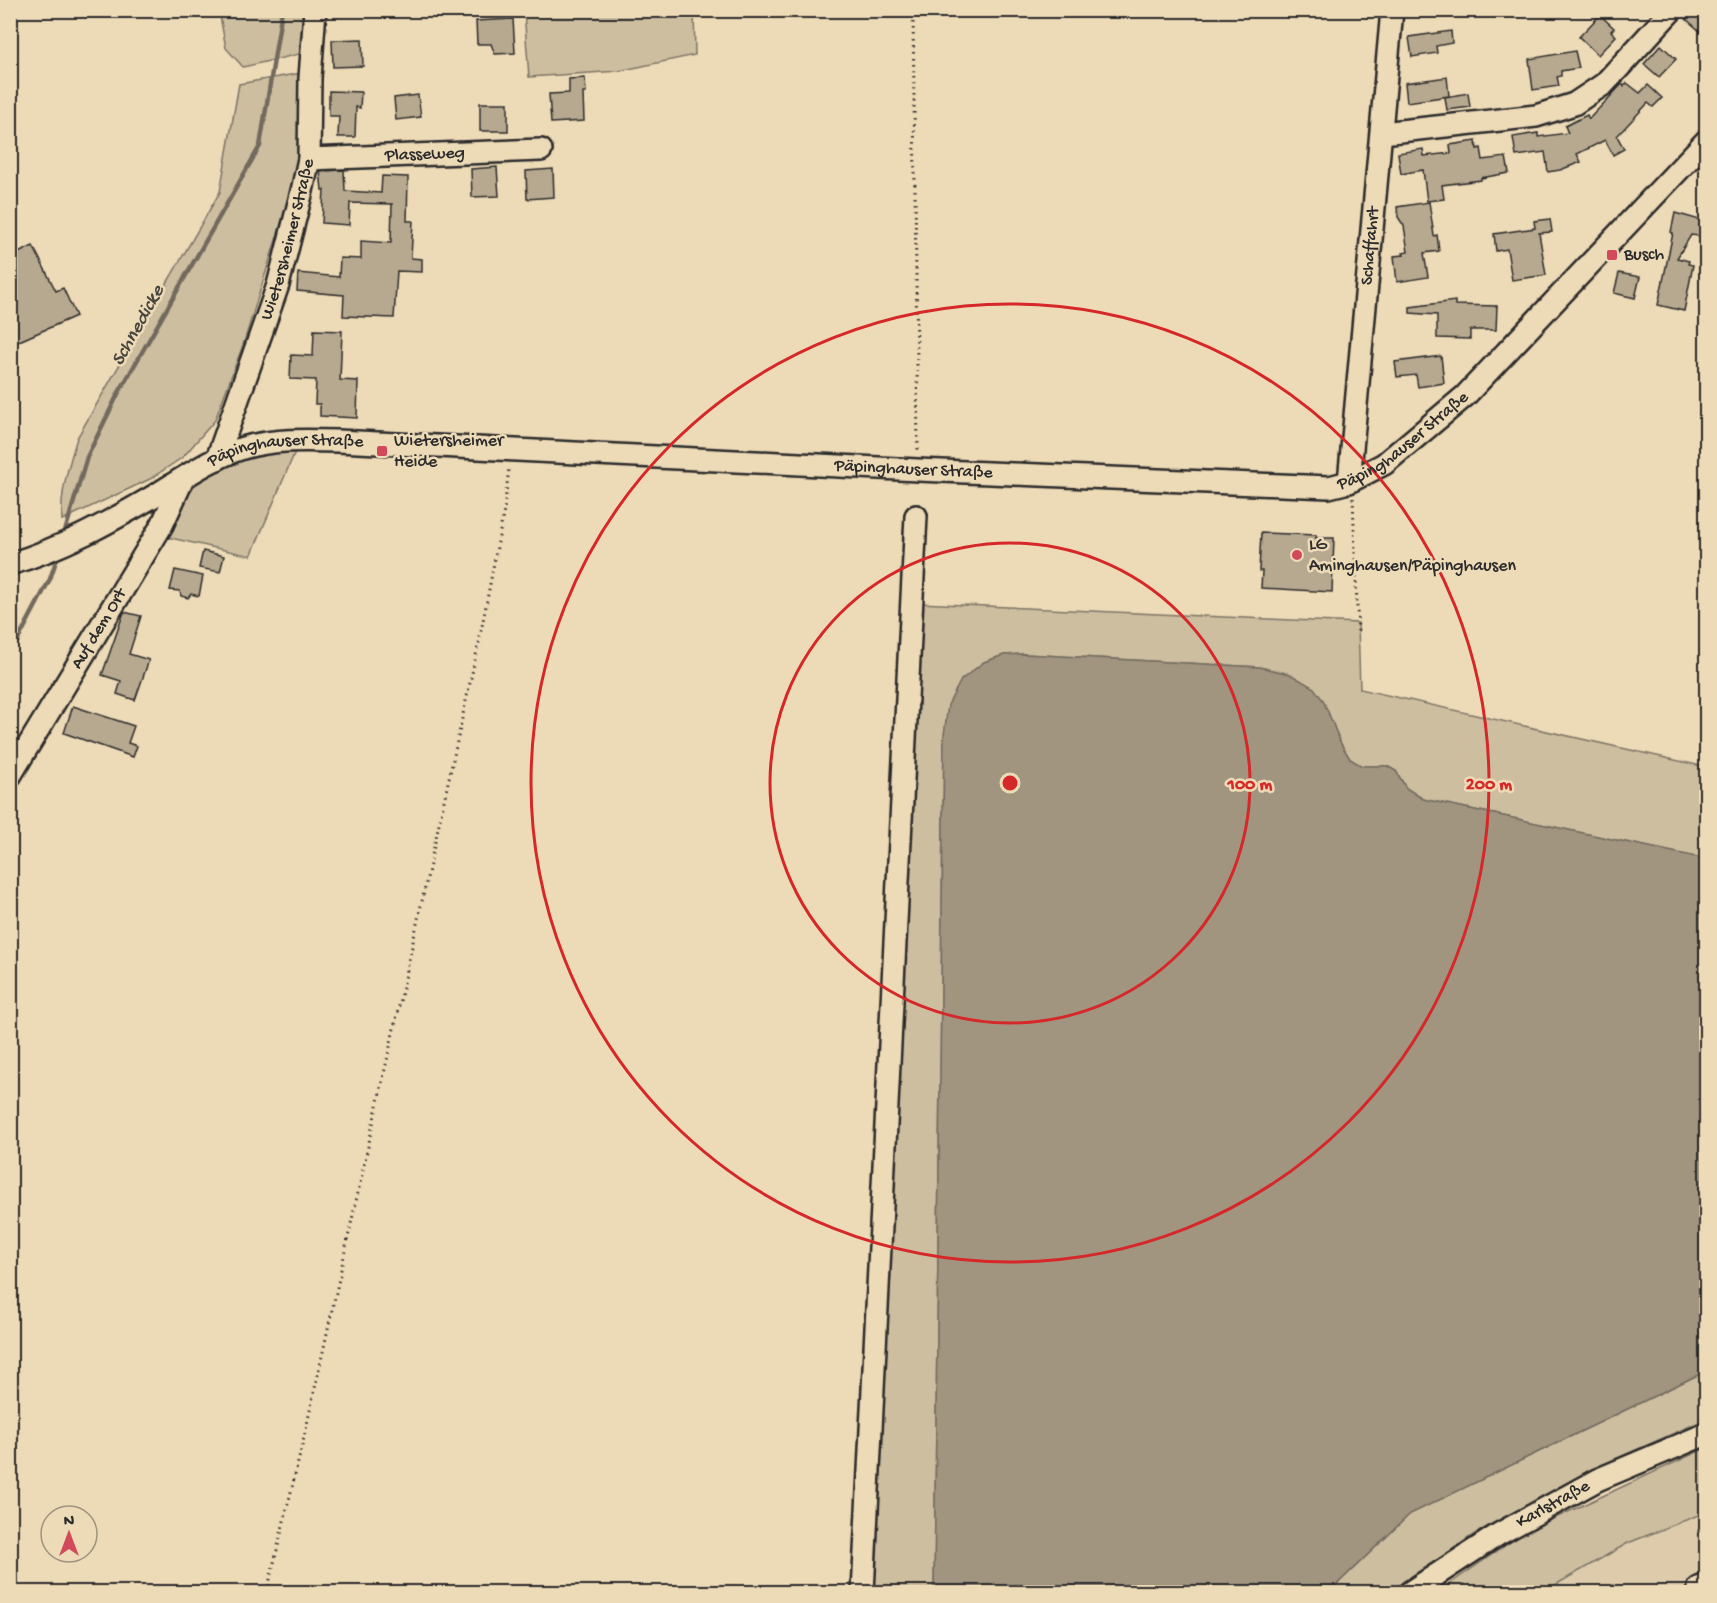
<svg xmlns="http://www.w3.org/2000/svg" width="1717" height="1603" font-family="'Gochi Hand',sans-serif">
  <rect width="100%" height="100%" fill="#eddab7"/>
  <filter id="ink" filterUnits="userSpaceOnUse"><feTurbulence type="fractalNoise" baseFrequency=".0167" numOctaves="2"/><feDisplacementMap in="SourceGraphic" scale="12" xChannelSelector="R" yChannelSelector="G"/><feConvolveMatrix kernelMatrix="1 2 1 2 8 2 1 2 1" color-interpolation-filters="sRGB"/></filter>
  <g filter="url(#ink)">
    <path fill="#ddcbab" d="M1706,1512V1592H1543L1628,1543Z"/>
    <g fill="#cebea0" stroke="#7c7466" stroke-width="1.5">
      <path d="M219,11H308L304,53L243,67L226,48Z"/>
      <path d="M524,11H694L695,55L619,71L529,77Z"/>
      <path d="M302,73V157L243,345L215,420L183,457L150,479L62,520C60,491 69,465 77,438L220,192L239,84Z"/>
      <path d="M297,447L251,556L162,536C169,524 174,510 182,499C207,465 257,452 297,447Z"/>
      <path d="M918,603L1358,623L1360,689L1706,767V859L1423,799L1406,788L1396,771L1387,766H1362L1350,759L1341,744L1323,700L1290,674L1259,667L1024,654L1004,655L984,662L962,680L944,735L934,1592H871Z"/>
      <path d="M1706,1371V1419L1595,1468L1476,1533L1391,1592H1329L1410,1514Z"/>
      <path d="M1706,1448V1512L1628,1543L1543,1592H1438L1525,1532Z"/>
    </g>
    <path fill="#a19580" stroke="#726b5e" stroke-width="1.5" d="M1024,654L1259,667L1290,674L1314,688L1323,700L1341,744L1350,759L1362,766H1387L1396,771L1406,788L1423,799L1706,859V1371L1410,1514L1329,1592H934L944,735L948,705L961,680L984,662L1004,655Z"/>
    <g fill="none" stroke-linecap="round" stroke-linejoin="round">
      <g stroke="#726b5e" stroke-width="4.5">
        <path d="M64,535L87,457L118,394L260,146L282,10"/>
        <path d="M10,655L50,579L58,555"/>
      </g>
    </g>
    <g fill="#b7a990" stroke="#2b2b2b" stroke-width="1.5">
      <path d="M1693,10H1707V26L1701,32L1686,19Z"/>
      <path d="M1600,15L1614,28L1611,31L1616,36L1598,55L1579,37Z"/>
      <path d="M513,19L515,53L495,54L491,44H477L476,21Z"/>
      <path d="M1451,31L1452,43L1436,46L1437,53L1412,57L1409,37Z"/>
      <path d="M362,39L363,66L333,67L332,40Z"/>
      <path d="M1661,45L1676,59L1659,77L1644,64Z"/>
      <path d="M1575,51L1579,68L1561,71V76L1557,77L1559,86L1533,90L1529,59Z"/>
      <path d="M1447,77L1449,96L1407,102L1405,83Z"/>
      <path d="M585,78L586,93H583L584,121L551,123L549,94L569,93V79Z"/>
      <path d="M1627,83L1640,93L1648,85L1662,98L1653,107L1648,103L1617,136L1624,149L1613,155L1605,140L1577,154L1581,162L1560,170L1548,172L1545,152L1516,156L1513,137L1538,133V137L1568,133L1565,126L1587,115L1589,119L1622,84L1624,86Z"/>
      <path d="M329,91L361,92L360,108L356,107L355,137H338L339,116H329Z"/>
      <path d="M1468,93L1470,107L1447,110L1445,97Z"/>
      <path d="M418,95L421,117L396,120L394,98Z"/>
      <rect x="480" y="103" width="28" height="28"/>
      <path d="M1476,141L1477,149L1481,148L1483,160L1506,157L1509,173L1481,178V180L1442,185L1444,199L1427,201L1423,170L1401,174L1398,153L1423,149L1424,156L1451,153L1450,145Z"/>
      <path d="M497,167L499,196L472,197L471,169Z"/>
      <path d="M553,169L554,197L527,199L526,171Z"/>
      <path d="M344,170L345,191L381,193L382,176L408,177L407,221H413L411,258L422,259V272L397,271L394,318L343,316L344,295L297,291L298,273L339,277L340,258L361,259V241L391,243L392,204L350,203L349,225L322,223L324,190H322L320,171Z"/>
      <path d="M1429,202L1434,236L1437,235L1439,251L1424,253L1428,277L1397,282L1394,256L1404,255L1403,253L1408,252L1404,226L1398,217L1397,207Z"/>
      <path d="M1675,213L1707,222V237L1691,235L1677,258L1689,261L1688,264L1693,265L1684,311L1658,305L1673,233L1671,232Z"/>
      <path d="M1550,219L1552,232L1539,233L1546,275L1512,280L1507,249L1496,251L1494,234L1535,228L1534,221Z"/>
      <path d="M33,246L56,291L63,288L76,316L10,345V257Z"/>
      <path d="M1619,273L1640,277L1635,298L1614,293Z"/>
      <path d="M1455,301V305L1497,306L1496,330H1470V339L1437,338V315L1410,313V307Z"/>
      <path d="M314,330L342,331L340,380L358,381L357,418L320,416V404H315L316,380L290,379L291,355L313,356Z"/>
      <path d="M1441,356L1444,383L1418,387L1416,375L1397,377L1395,362Z"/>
      <path d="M1261,533L1316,535V538H1334L1332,592L1261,588L1262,571H1259Z"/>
      <path d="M203,551L224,556L220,572L199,568Z"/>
      <path d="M175,570L203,576L199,596L191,594L188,598L181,596L180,591L170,590Z"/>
      <path d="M124,612L141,616L129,654L149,660L135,700L117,694L121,681L102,675Z"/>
      <path d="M73,706L134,726L128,743L137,746L133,757L64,733Z"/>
    </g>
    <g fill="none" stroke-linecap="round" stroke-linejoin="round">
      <defs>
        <g id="minor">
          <path d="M1382,133L1536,116L1574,104L1604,84L1672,10"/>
          <path id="s1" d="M309,159L541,150"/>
          <path id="s2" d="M217,459L278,285L302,191L309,159L310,78L315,10"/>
          <path id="s3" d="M1349,482L1392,10"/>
          <path id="s4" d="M10,564C63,548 108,523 154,496C182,479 211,458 243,448C273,439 306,440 338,441L918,470L1329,487L1349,482L1384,464L1465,396L1706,141"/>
          <path id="s5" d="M10,776L162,525L183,479"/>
          <path d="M863,1592L916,516"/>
          <path id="s6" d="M1410,1592L1499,1534L1597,1480L1706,1434"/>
          <path d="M1699,1592V1588L1706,1585"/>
        </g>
      </defs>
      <use href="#minor" stroke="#2b2b2b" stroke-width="26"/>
      <g stroke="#2b2b2b" stroke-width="3" stroke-dasharray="1.5 4.5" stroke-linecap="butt">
        <path d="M913,10L918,453"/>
        <path d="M1353,498L1358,633"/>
        <path d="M267,1592L306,1429L480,637L504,510L509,468"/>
      </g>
      <use href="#minor" stroke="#eddab7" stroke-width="21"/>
    </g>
  </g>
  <g fill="none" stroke="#d62828" stroke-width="3">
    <circle cx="1010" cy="783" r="240"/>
    <circle cx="1010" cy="783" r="479"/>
  </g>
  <g fill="#d1495b" stroke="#eddab7" stroke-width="2">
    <rect x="1606" y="249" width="12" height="12" rx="3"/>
    <rect x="376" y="445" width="12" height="12" rx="3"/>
    <circle cx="1297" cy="555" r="6"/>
  </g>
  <g text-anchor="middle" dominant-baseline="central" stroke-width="5" stroke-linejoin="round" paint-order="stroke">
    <g font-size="18" fill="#2b2b2b" stroke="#eddab7">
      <text stroke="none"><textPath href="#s1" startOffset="116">Plasseweg</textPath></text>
      <text stroke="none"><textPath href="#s2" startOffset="231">Wietersheimer Straße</textPath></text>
      <text stroke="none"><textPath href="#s3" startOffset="237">Schaffahrt</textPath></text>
      <text stroke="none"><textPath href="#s4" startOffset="1437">Päpinghauser Straße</textPath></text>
      <text stroke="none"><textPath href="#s4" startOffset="303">Päpinghauser Straße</textPath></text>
      <text stroke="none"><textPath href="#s4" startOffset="933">Päpinghauser Straße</textPath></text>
      <text stroke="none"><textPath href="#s5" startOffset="172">Auf dem Ort</textPath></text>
      <text stroke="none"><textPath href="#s6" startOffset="168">Karlstraße</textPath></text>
    </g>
    <g font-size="18" fill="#2b2b2b" stroke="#eddab7" text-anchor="start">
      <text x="1624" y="255">Busch</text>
      <text x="394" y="441">Wietersheimer<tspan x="394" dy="21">Heide</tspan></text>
      <text x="1309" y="545">LG<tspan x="1309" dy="21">Aminghausen/Päpinghausen</tspan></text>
    </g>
    <g font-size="20" font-style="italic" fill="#484640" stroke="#eddab7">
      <text transform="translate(139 326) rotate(-61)">Schnedicke</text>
    </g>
  </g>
  <circle cx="1010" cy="783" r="9" fill="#d62828" stroke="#eddab7" stroke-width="3"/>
  <g font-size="18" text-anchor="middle" font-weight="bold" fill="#d62828" stroke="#eddab7" stroke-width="5" stroke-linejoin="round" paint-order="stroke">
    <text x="1250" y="789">100 m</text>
    <text x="1489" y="789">200 m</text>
  </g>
  <rect width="1717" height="1603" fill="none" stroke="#eddab7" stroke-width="36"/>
  <rect x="18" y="18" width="1681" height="1567" fill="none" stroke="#2b2b2b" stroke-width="2" filter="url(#ink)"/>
  <g transform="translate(69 1534)"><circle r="28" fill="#eddab7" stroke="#9f947f" stroke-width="1.5"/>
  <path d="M0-4.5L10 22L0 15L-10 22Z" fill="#d1495b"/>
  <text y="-9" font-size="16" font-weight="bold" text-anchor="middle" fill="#2b2b2b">N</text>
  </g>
</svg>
